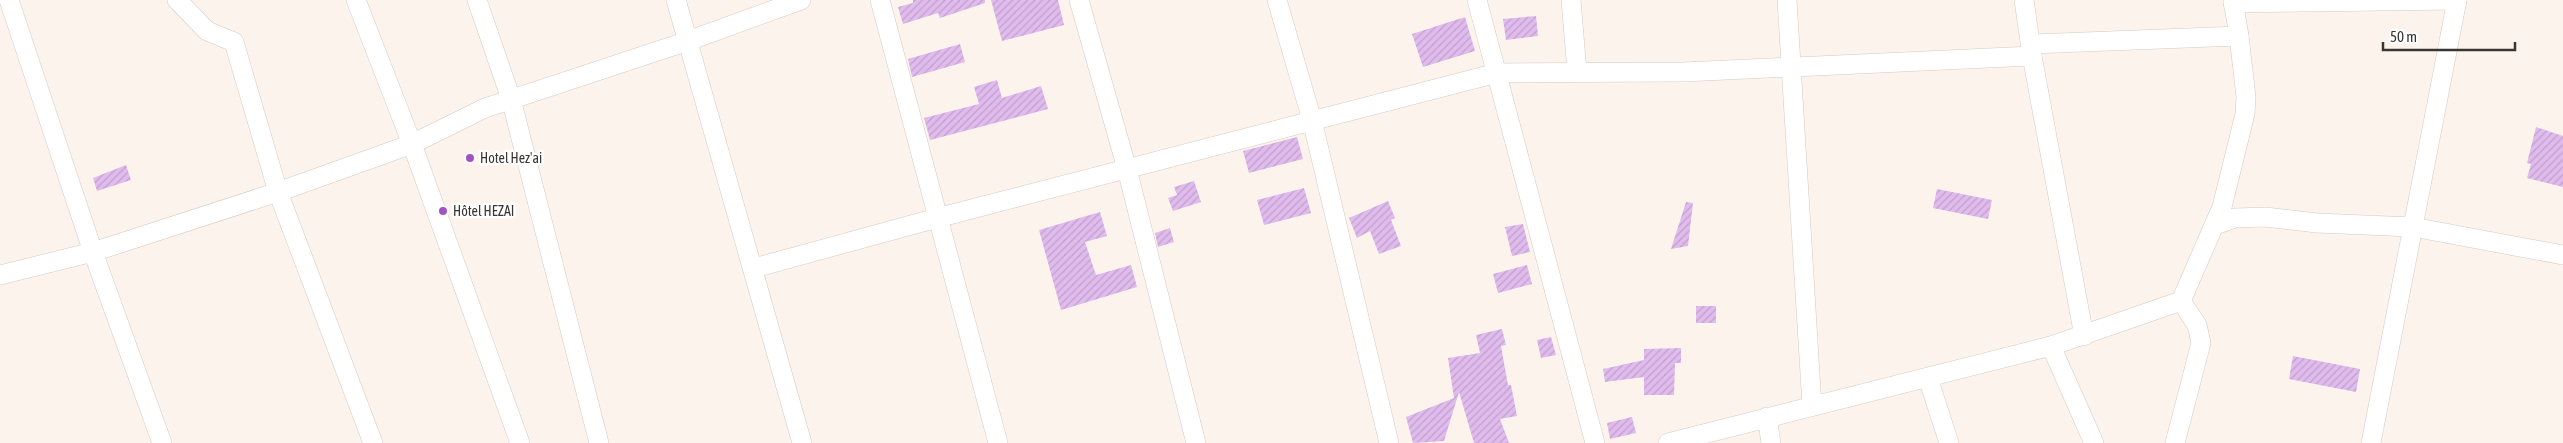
<svg xmlns="http://www.w3.org/2000/svg" width="2563" height="443" font-family="'Asap Condensed',sans-serif">
  <defs>
    <pattern id="building-hatch" width="6" height="6" patternUnits="userSpaceOnUse" patternTransform="scale(1.25)"><rect width="6" height="6" fill="#e0bbed"/><path d="M-1 1l2-2M0 6l6-6M5 7l2-2" fill="none" stroke="#c1a1cc"/></pattern>
  </defs>
  <rect width="100%" height="100%" fill="#fdf3ed"/>
  <g fill="url(#building-hatch)">
    <path d="M913,0H985V3L940,18L938,13L903,24L898,7L913,3Z"/>
    <path d="M991,0H1058L1064,25L1002,41Z"/>
    <path d="M1536,16L1538,36L1506,40L1503,19Z"/>
    <path d="M1465,17L1475,51L1423,67L1412,34Z"/>
    <path d="M960,44L965,62L912,77L908,59Z"/>
    <path d="M997,80L1002,98L1041,86L1048,109L930,140L924,118L979,104L974,87Z"/>
    <path d="M2536,127L2563,136V187L2527,178L2531,164L2527,163Z"/>
    <path d="M1297,137L1303,159L1249,173L1243,151Z"/>
    <path d="M126,165L131,180L97,191L93,178Z"/>
    <path d="M1194,181L1201,202L1173,211L1168,198L1177,195L1174,187Z"/>
    <path d="M1304,188L1311,213L1264,225L1257,200Z"/>
    <path d="M1937,189L1992,200L1988,219L1933,208Z"/>
    <path d="M1388,201L1395,218L1391,220L1401,246L1379,254L1370,231L1357,238L1349,218Z"/>
    <path d="M1686,202L1693,203L1688,246L1671,249Z"/>
    <path d="M1100,212L1107,236L1085,242L1096,275L1131,265L1137,287L1061,310L1039,230Z"/>
    <path d="M1523,224L1530,252L1512,256L1505,227Z"/>
    <path d="M1170,228L1174,242L1158,247L1155,233Z"/>
    <path d="M1527,265L1532,284L1498,293L1493,274Z"/>
    <rect x="1696" y="306" width="20" height="17"/>
    <path d="M1502,329L1506,345L1501,346L1508,385H1511L1517,416L1500,419L1509,443H1474L1459,392L1444,441L1413,443L1406,417L1454,398L1448,358L1480,353L1476,335Z"/>
    <path d="M1551,337L1556,355L1541,358L1537,340Z"/>
    <path d="M1681,348V363H1675L1674,395H1644V377L1605,382L1603,369L1644,360V349Z"/>
    <path d="M2293,356L2360,369L2356,392L2289,379Z"/>
    <path d="M1632,417L1636,433L1610,439L1607,423Z"/>
  </g>
  <g fill="none" stroke-linecap="round" stroke-linejoin="round">
    <defs>
      <g id="minor">
        <path d="M9,0L93,252L162,443"/>
        <path d="M177,0L207,31L234,42L278,192L373,443"/>
        <path d="M356,0L412,144L520,443"/>
        <path d="M477,0L511,99L599,443"/>
        <path d="M676,0L802,443"/>
        <path d="M880,0L998,443"/>
        <path d="M1079,0L1127,169L1196,443"/>
        <path d="M1277,0L1312,120L1389,443"/>
        <path d="M1477,0L1595,443"/>
        <path d="M1571,0L1577,72"/>
        <path d="M1787,0L1812,406"/>
        <path d="M2024,0L2032,56L2084,336"/>
        <path d="M2233,3L2457,0"/>
        <path d="M2031,44L2239,36"/>
        <path d="M2215,225L2235,218L2265,217L2317,223L2413,227L2563,255"/>
        <path d="M754,268L937,218L1497,73L1683,72L2032,56"/>
        <path d="M0,275L93,252L278,192L412,144L485,108L688,41L801,0"/>
        <path d="M2051,346L2094,443"/>
        <path d="M1928,378L1949,443"/>
        <path d="M1767,417L1771,443"/>
        <path d="M1668,443L2051,346L2181,301L2222,207L2245,114L2246,97L2239,36L2233,0"/>
        <path d="M2175,443L2201,343L2197,325L2181,301"/>
        <path d="M2371,443L2457,0"/>
      </g>
    </defs>
    <use href="#minor" stroke="#d4cac4" stroke-width="20"/>
    <use href="#minor" stroke="#fff" stroke-width="19"/>
  </g>
  <g fill="#a153c4" stroke="#fff" stroke-width="2">
    <circle cx="470" cy="158" r="5"/>
    <circle cx="443" cy="211" r="5"/>
  </g>
  <g text-anchor="middle" dominant-baseline="central" stroke-width="4.5" stroke-linejoin="round" paint-order="stroke">
    <g font-size="14" fill="#393533" stroke="#fff" text-anchor="start">
      <text x="480" y="158">Hotel Hez'ai</text>
      <text x="453" y="211">Hôtel HEZAI</text>
    </g>
  </g>
  <path d="M2383 42v8h132v-8" fill="none" stroke="#393533" stroke-width="2.5"/>
  <text x="2390" y="42" font-size="15" fill="#393533" stroke="#ffffff" stroke-width="4" paint-order="stroke">50 m</text>
</svg>
